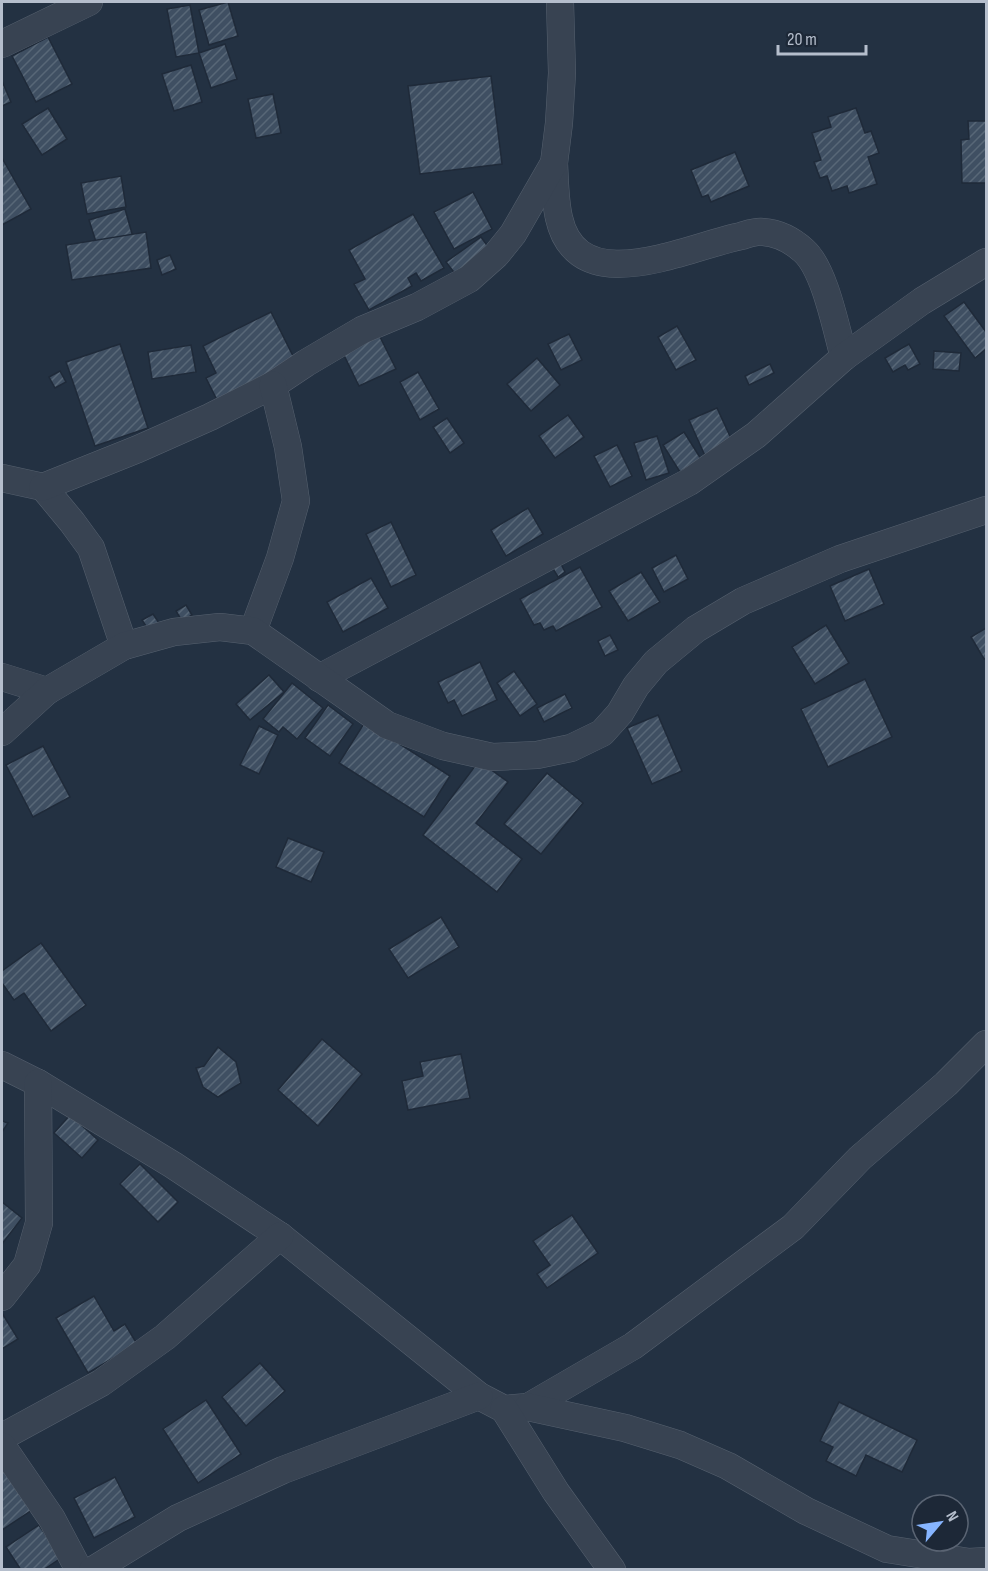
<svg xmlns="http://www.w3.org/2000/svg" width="988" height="1571" font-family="'Sofia Sans Condensed',sans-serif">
  <defs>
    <pattern id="building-hatch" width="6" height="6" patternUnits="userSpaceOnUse" patternTransform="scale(1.5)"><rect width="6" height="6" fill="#3f4f62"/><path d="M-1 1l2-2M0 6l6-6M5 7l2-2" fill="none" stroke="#586777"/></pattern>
  </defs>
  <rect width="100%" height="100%" fill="#233142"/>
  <g fill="url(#building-hatch)" stroke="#1f2a39" stroke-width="1.5">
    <path d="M228,2L238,36L209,45L199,10Z"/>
    <path d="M190,5L199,53L176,57L167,9Z"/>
    <path d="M48,37L72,84L36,102L12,56Z"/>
    <path d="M225,44L237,79L211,88L199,53Z"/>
    <path d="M191,65L202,102L174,111L162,74Z"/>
    <path d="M491,76L502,164L420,174L408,86Z"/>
    <path d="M2,81L11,102L2,106Z"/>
    <path d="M273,94L281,133L256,138L248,99Z"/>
    <path d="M48,108L67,139L42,155L22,124Z"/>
    <path d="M856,108L865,133L871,131L879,153L868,157L877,184L849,193L847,186L832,191L827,176L820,178L814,162L821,160L812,133L831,127L828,117Z"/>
    <path d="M968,121H986V183H962L961,140L969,139Z"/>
    <path d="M735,152L749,186L711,202L708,195L702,197L691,170Z"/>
    <path d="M2,158L31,209L2,225Z"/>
    <path d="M121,176L126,207L87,214L81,183Z"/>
    <path d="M473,192L492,229L454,249L434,212Z"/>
    <path d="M125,209L133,237L98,248L89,220Z"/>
    <path d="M413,214L444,268L421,281L416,273L408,278L412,286L369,310L354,284L365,279L349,250Z"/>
    <path d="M146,232L151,268L72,280L66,245Z"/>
    <path d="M481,237L494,255L460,280L446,262Z"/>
    <path d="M170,255L176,269L162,275L157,260Z"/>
    <path d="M964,302L986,332V349L975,358L944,316Z"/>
    <path d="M271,312L296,362L218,402L206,378L216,373L203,346Z"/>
    <path d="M677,326L696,360L676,370L658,337Z"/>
    <path d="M376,329L396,369L359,386L340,347Z"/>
    <path d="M569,334L582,360L561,370L548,344Z"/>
    <path d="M120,344L148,428L95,446L66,362Z"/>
    <path d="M909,344L920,364L908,370L905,365L893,372L885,358Z"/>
    <path d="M191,345L196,372L152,379L148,352Z"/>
    <path d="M934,351L961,353L959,371L933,369Z"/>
    <path d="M537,358L560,385L531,411L507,384Z"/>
    <path d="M770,364L774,373L749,385L745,376Z"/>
    <path d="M60,371L66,382L55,388L49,377Z"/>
    <path d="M418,372L439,409L420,420L400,382Z"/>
    <path d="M717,408L734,445L706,458L689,420Z"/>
    <path d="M568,415L584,437L555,458L539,436Z"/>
    <path d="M447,418L464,443L450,453L433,427Z"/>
    <path d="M684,432L701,459L680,472L663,445Z"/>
    <path d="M657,436L669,473L646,480L634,443Z"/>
    <path d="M617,445L632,476L610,487L594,456Z"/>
    <path d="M528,508L543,534L506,556L491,530Z"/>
    <path d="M391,522L416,575L391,587L366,534Z"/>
    <path d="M676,555L688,579L664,592L652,568Z"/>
    <path d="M560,562L565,572L558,577L552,567Z"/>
    <path d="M580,567L602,607L556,631L553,626L544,630L540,623L534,625L520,599Z"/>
    <path d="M869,569L884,604L845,621L830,586Z"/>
    <path d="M641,572L660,602L628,621L609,591Z"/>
    <path d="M371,578L388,608L343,632L327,602Z"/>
    <path d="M186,605L192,615L182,621L176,611Z"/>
    <path d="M153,614L161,626L150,632L142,620Z"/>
    <path d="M826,625L849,663L815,684L792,647Z"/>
    <path d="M986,628V658L984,659L971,637Z"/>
    <path d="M610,635L618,650L605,656L598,641Z"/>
    <path d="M480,662L497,700L462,716L454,700L448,703L438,682Z"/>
    <path d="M514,671L537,704L520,716L497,683Z"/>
    <path d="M269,675L284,692L250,720L236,704Z"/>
    <path d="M865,679L892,737L828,767L801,709Z"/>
    <path d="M292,683L323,708L297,739L283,727L279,732L263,719Z"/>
    <path d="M565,694L572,708L544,722L537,708Z"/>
    <path d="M328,705L353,724L330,756L305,738Z"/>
    <path d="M658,715L682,771L652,784L627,728Z"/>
    <path d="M365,722L450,776L424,817L339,763Z"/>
    <path d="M259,726L278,735L259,774L240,765Z"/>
    <path d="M43,746L70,797L33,817L6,765Z"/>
    <path d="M479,761L508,782L476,823L522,859L497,892L423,835Z"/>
    <path d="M547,773L583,803L541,854L504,824Z"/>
    <path d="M288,838L324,852L311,882L276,867Z"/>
    <path d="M441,917L459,947L408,978L389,949Z"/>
    <path d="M41,943L86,1005L51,1031L24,993L14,1000L2,983V971Z"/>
    <path d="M322,1039L362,1074L318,1126L278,1090Z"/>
    <path d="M218,1047L236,1062L241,1083L218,1097L203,1087L196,1068L204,1066Z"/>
    <path d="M461,1054L470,1098L408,1110L402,1081L423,1076L420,1062Z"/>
    <path d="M70,1115L98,1140L82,1158L54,1133Z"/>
    <path d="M2,1121L8,1123L2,1132Z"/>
    <path d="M140,1164L178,1202L158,1222L120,1184Z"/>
    <path d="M2,1202L22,1218L2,1244Z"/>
    <path d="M572,1215L598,1253L547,1288L537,1274L550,1265L533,1241Z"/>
    <path d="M94,1296L114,1331L125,1324L137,1344L88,1373L56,1318Z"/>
    <path d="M2,1313L18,1339L2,1349Z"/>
    <path d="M260,1363L285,1391L246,1426L222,1397Z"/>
    <path d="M206,1400L241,1454L198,1483L163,1429Z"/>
    <path d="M839,1402L917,1440L902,1472L866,1455L856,1476L826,1461L833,1447L820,1441Z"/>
    <path d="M10,1464L38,1506L2,1530V1469Z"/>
    <path d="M115,1477L135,1517L94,1538L74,1498Z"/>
    <path d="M39,1525L61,1558L43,1570H21L6,1547Z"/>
  </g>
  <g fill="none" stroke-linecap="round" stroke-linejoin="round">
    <defs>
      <g id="street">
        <path d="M2,44L89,2"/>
        <path d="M554,163C555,181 555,201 559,218C578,302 687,247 741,236C748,234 756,231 763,232C778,233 793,241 804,251C825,270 836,329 844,357"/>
        <path d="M2,478L43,487L72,522L91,548L124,646"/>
        <path d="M43,487L138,449L210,417L273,385L306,363L362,330L417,307L469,279L496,255L513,234L554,163L559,123L562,73L560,2"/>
        <path d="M253,631L280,558L296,501L288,447L273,385"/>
        <path d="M2,677L47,691"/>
        <path d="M319,678L689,482L756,435L844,357L922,301L986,262"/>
        <path d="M2,732L47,691L124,646L174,632L220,627L253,631L387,725L443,746L492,757L537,755L571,748L602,733L620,713L636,686L656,662L696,629L743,601L840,559L986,510"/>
        <path d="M2,1065L38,1083L173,1165L280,1236L479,1396L504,1409L528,1407L633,1346L793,1227L860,1158L946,1084L986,1044"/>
        <path d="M2,1297L27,1265L39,1223L38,1083"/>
        <path d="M528,1407L625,1428L680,1445L728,1466L806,1511L887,1549L969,1562L986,1561"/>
        <path d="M504,1409L556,1492L612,1570"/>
        <path d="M2,1437L101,1383L165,1337L280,1236"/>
        <path d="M2,1446L52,1519L79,1570"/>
        <path d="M93,1570L178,1518L283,1470L479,1396"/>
      </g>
    </defs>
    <use href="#street" stroke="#56616f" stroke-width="28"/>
    <use href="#street" stroke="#384352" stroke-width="27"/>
  </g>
  <rect width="988" height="1571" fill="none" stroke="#b5becc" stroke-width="6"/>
  <g transform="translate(940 1523) rotate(61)"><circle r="28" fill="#1d2837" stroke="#5a6473" stroke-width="1.5"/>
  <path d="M0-4.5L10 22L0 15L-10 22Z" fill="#87b5ff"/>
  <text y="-9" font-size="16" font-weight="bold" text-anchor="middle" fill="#b5becc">N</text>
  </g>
  <path d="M778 45v9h88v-9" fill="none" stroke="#b5becc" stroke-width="3"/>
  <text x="787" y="45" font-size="18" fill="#b5becc" stroke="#1d2837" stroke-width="4.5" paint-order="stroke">20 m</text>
</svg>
